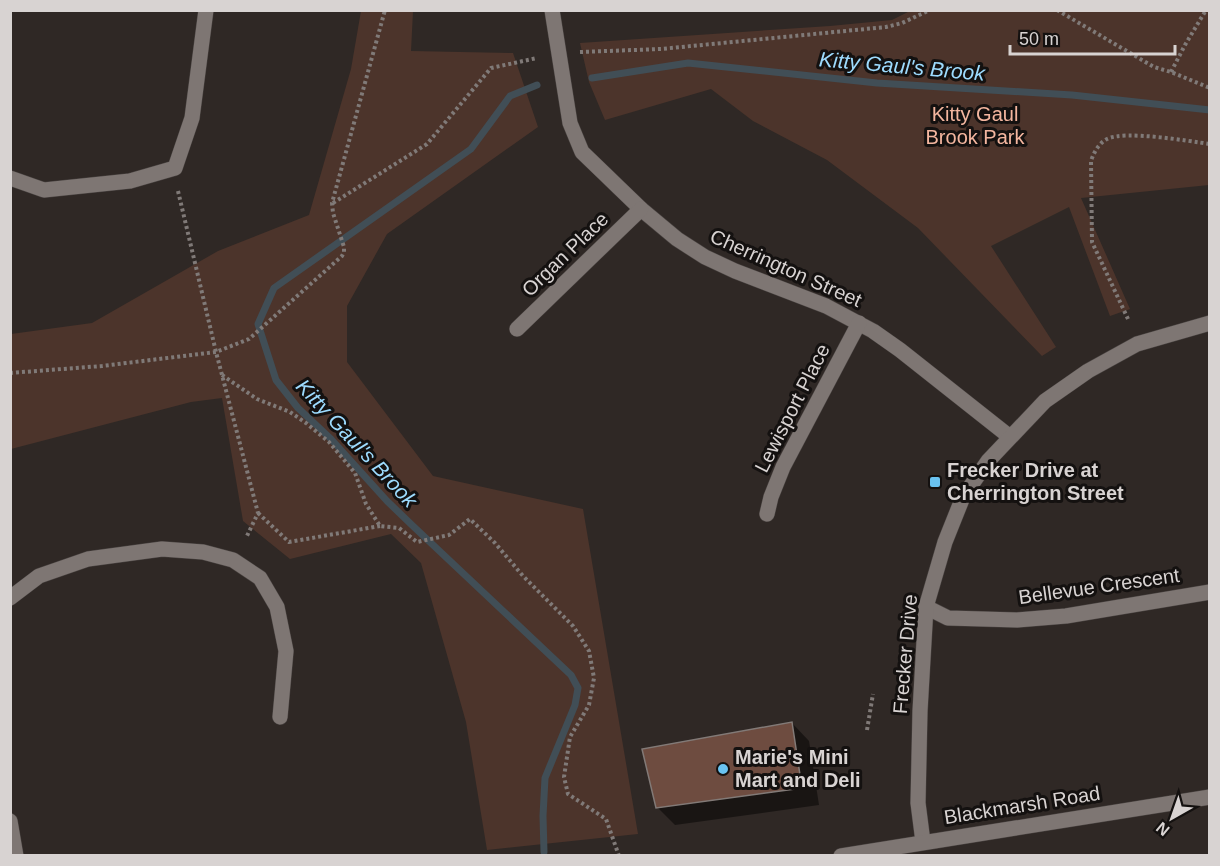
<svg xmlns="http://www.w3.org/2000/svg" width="1220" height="866" font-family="Helvetica,sans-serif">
  <rect width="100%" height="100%" fill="#2f2825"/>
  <g fill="#4c342b">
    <path d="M361,11H413L411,51L513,53L538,127L387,234L347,306V362L433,476L583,509L638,834L487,850L466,722L421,563L391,534L290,559L243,521L222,398L191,402L11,449V334L92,323L218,251L309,215L351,69Z"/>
    <path d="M910,11H1209V185L1081,198L1130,309L1110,316L1069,207L991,246L1056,347L1042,356L918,228L827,160L753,121L711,89L605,120L589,82L580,43L830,26L892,20Z"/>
  </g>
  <path fill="#0007" d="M792,723L809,741L819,805L675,825L657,807Z"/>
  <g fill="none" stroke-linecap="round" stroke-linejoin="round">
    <g stroke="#414e56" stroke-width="7">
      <path d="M592,78L688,63L877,83L1072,95L1210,110"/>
      <path d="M537,85L510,96L471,149L274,288L258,324L276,380L298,408L331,439L387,501L414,527L571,675L578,688L575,705L545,778L543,816L544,852"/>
    </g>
  </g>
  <path fill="#6e4c40" stroke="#827a77" stroke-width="1.5" d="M792,722L802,788L656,808L642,749Z"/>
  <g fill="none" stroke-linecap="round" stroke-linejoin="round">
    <defs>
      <g id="street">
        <path d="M552,10L570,123L582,152L641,209L677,239L705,257L735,271L826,306L873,331L900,350L1010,437"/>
        <path d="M10,178L44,190L130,181L175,168L192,118L206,10"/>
        <path d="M517,329L641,209"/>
        <path d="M767,514L771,497L783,467L859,323"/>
        <path d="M10,598L39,576L88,559L162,549L203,552L233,560L260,578L277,607L286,651L280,717"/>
        <path d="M926,607L948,618L1017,620L1066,616L1210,592"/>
        <path d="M10,821L16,856"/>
      </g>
      <g id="secondary">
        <path d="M923,842L918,803L920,711L926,607L945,542L963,497L988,461L1045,401L1088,371L1137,344L1210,323"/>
        <path d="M841,856L1210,797"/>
      </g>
    </defs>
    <use href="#street" stroke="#494341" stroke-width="16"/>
    <use href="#secondary" stroke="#494341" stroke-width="16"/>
    <g stroke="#807a78" stroke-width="4" stroke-dasharray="3 3" stroke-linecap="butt">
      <path d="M1057,10L1154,67L1171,72L1210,88"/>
      <path d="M580,52L661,49L886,27L902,23L930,10"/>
      <path d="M1171,72L1185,45L1206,10"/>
      <path d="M178,191L216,352L258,513L246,538"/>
      <path d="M333,203L427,144L491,68L537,58"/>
      <path d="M1128,319L1092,242L1091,161C1094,152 1099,143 1107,139C1125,130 1188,141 1210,144"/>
      <path d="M10,373L102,366L216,352L249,339L342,256L344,252V247L333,213L332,203L385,10"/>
      <path d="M222,375L257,399L290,412L306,423L329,442L355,473L366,504L380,526L399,528L417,542L449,535L470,519L495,543L523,576L573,626L589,651L594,678L589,705L570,737L564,777L568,794L606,819L619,856"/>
      <path d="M258,513L289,542L380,526"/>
      <path d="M867,730L873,694"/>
    </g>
    <use href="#street" stroke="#7e7673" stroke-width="15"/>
    <use href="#secondary" stroke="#7e7673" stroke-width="15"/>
  </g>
  <g fill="#6ac3f1" stroke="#141110" stroke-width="2">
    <rect x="929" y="476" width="12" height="12" rx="3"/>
    <circle cx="723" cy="769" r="6"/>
  </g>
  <g text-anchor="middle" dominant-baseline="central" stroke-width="6" stroke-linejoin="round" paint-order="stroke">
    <g font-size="20" fill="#f4b69f" stroke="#141110">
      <text x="975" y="114">Kitty Gaul<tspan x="975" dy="23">Brook Park</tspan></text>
    </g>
    <g font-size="20" fill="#d8d3d2" stroke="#141110">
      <text transform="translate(565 254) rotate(-44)">Organ Place</text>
      <text transform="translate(786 268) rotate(24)">Cherrington Street</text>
      <text transform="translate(792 408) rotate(-63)">Lewisport Place</text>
      <text transform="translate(1099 586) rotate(-8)">Bellevue Crescent</text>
      <text transform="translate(905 654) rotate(-85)">Frecker Drive</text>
      <text transform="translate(1022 805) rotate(-9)">Blackmarsh Road</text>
    </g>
    <g font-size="20" font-weight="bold" fill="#d8d3d2" stroke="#141110" text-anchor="start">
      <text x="947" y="470">Frecker Drive at<tspan x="947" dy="23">Cherrington Street</tspan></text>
      <text x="735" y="757">Marie's Mini<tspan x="735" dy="23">Mart and Deli</tspan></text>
    </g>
    <g font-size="21" font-style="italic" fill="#9ddbfe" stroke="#141110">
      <text transform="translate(902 66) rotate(5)">Kitty Gaul's Brook</text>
      <text transform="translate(357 443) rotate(47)">Kitty Gaul's Brook</text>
    </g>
  </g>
  <rect width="1220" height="866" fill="none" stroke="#d8d3d2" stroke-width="24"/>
  <g transform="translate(1172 818) rotate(220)" stroke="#141110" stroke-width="4.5" paint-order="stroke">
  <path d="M0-4.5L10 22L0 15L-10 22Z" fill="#d8d3d2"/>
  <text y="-9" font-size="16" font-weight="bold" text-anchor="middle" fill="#d8d3d2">N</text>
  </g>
  <path d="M1010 45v9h165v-9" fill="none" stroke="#d8d3d2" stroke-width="3"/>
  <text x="1019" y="45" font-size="18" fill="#d8d3d2" stroke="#141110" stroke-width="4.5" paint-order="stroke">50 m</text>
</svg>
